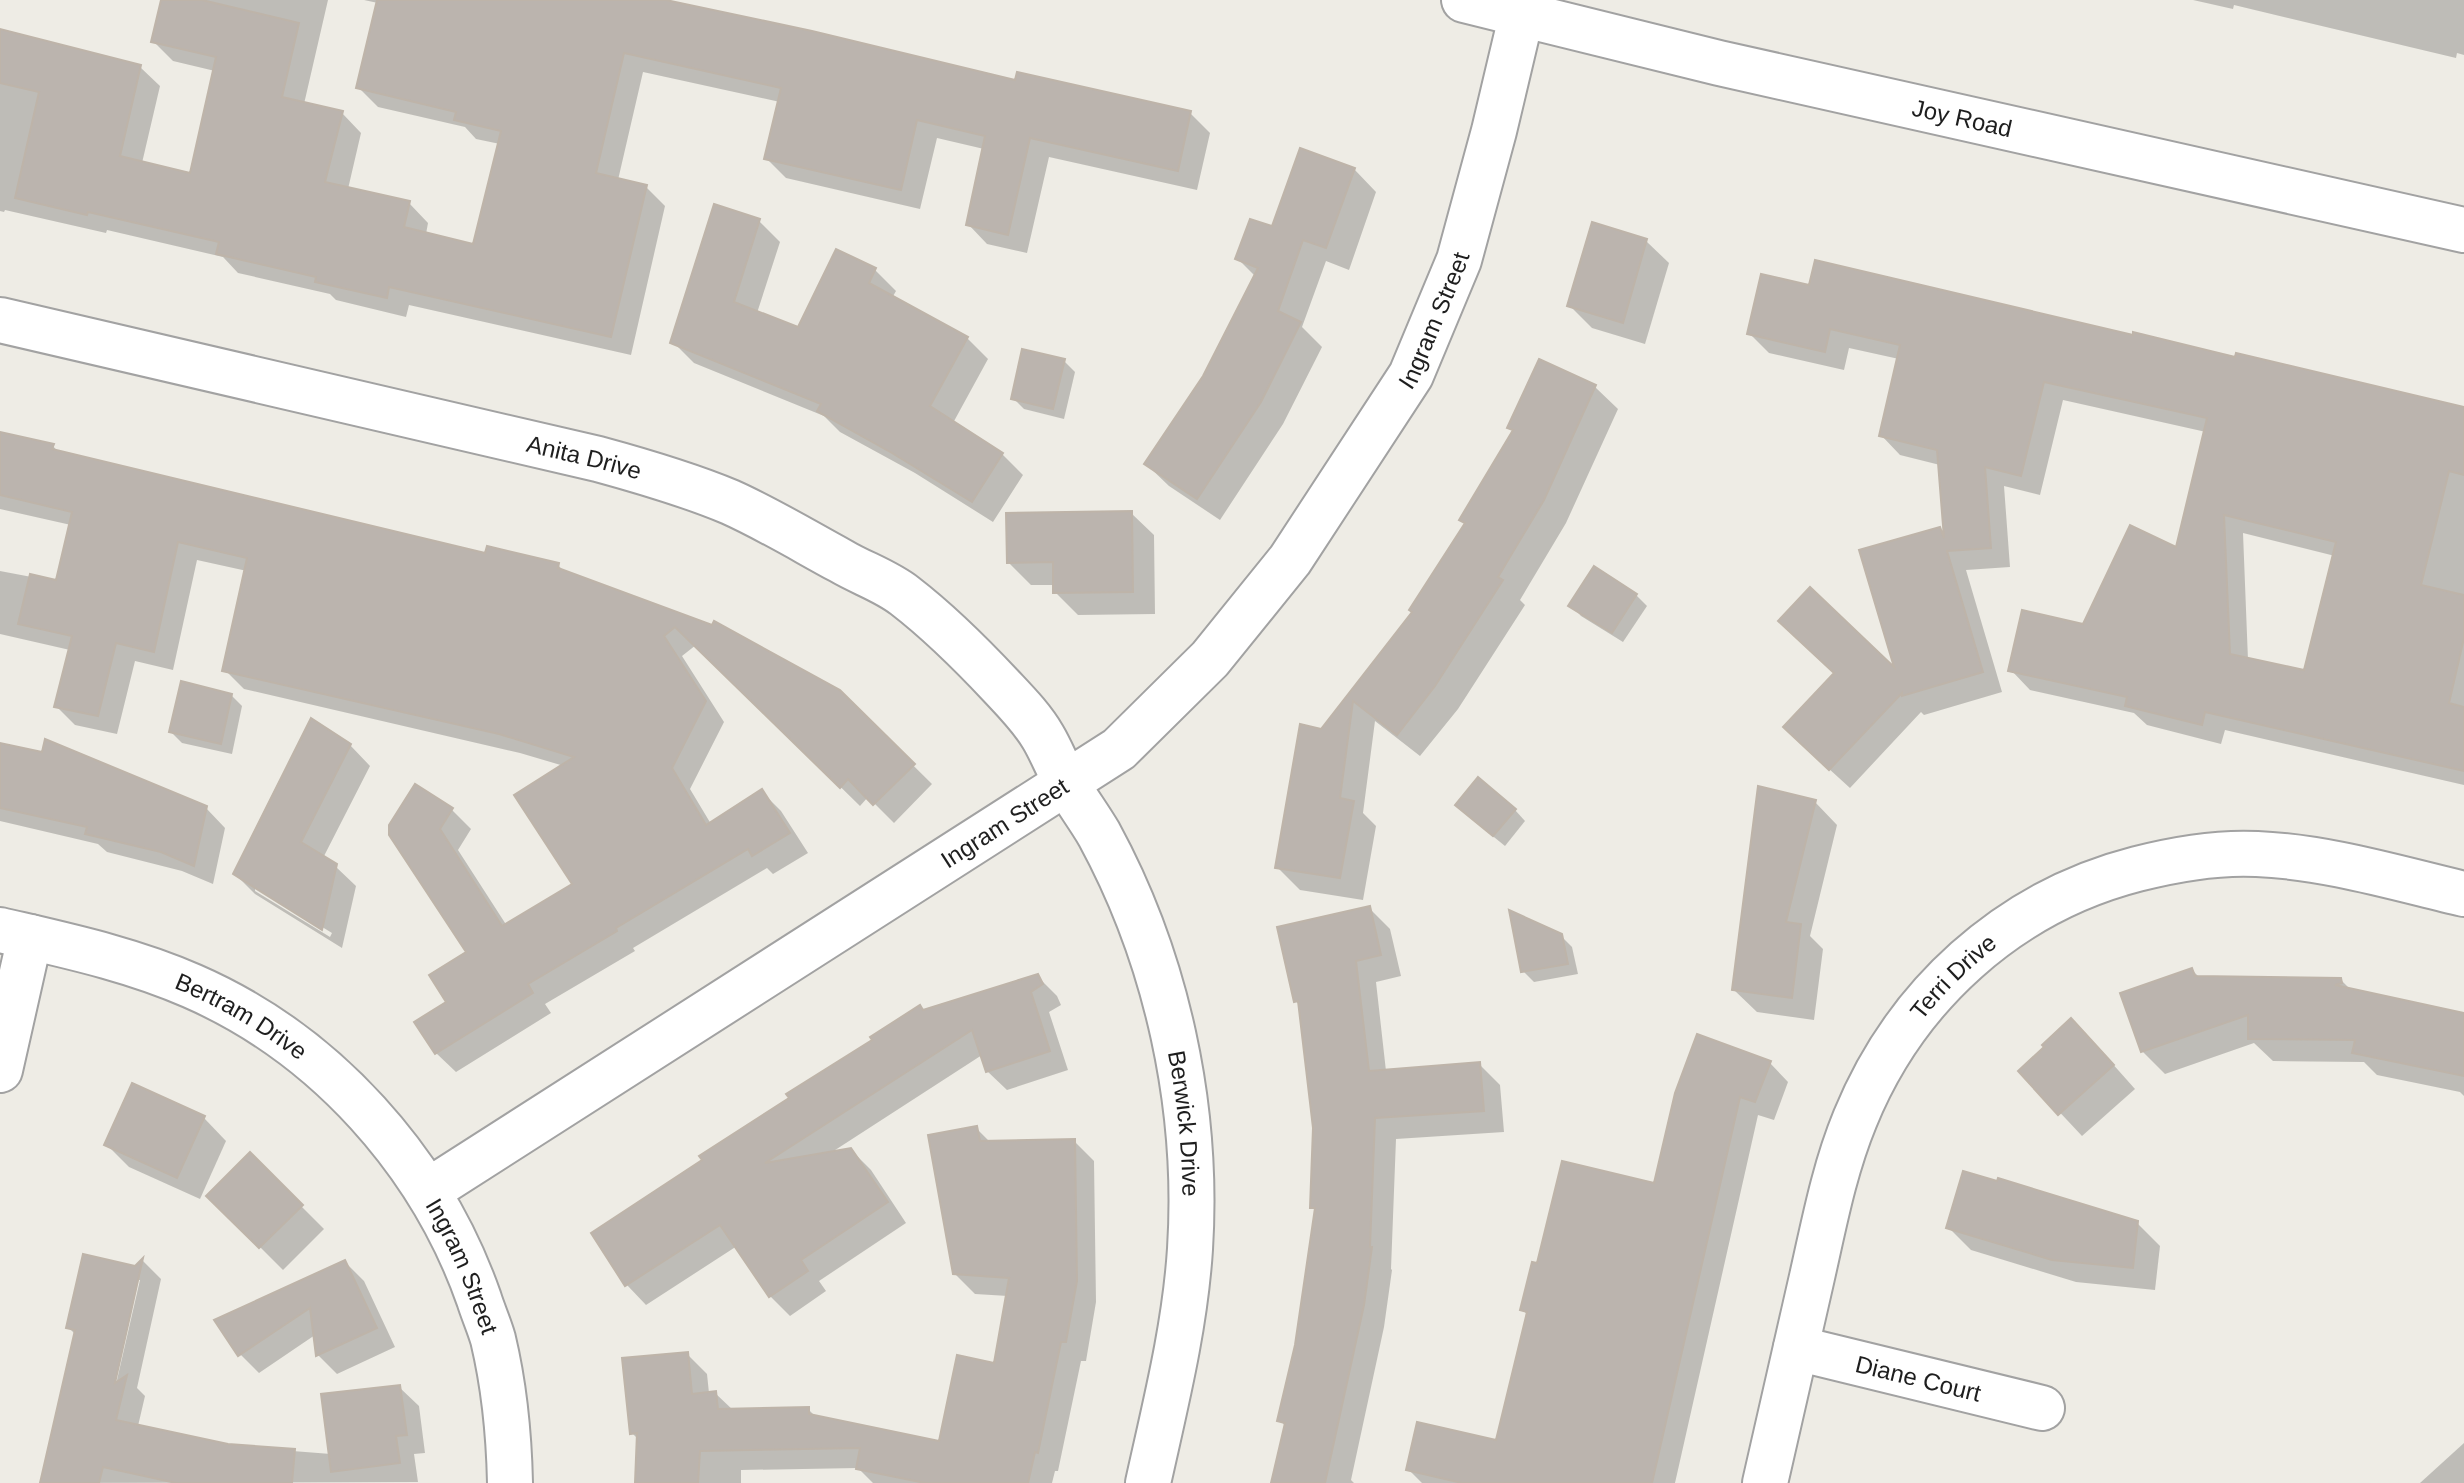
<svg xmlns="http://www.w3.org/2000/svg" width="2464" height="1483" font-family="Arial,sans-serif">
  <rect width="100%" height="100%" fill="#eeece5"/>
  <g fill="#0003" fill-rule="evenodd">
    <path d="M163,0H328L304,104L342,113L361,133L348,189L409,203L428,223L426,234L475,246L500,144L476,139L465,127L378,107L359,88L378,3L364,0H656L1017,82L1190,113L1210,133L1197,190L1049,157L1027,253L987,244L968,224L984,149L937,138L920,209L786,178L767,159L780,102L643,72L618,180L646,187L665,206L631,355L409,305L406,317L336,300L330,294L238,273L223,257L107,230L106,233L5,210L4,212L0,211V31L140,67L160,86L142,163L191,175L215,71L173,61L153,41Z"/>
    <path d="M2193,0H2464V55L2457,53L2456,58L2234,5L2233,9Z"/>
    <path d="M1354,169L1376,192L1349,270L1326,261L1302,327L1322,347L1283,424L1220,520L1169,486L1146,464L1204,377L1256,277L1238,259L1273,229Z"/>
    <path d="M759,221L780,242L757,313L799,330L875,270L896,291L892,298L967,338L988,359L953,423L1002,454L1023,475L993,522L915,473L840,432L824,416L694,363L673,342Z"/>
    <path d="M1646,241L1669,263L1645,344L1592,328L1569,305Z"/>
    <path d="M1810,288L2134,337L2464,409V785L2225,730L2221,744L2147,725L2134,713L2030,690L2011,670L2085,626L2177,549L2206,432L2063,400L2040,495L2004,486L2010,567L1966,570L2002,692L1924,715L1921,712L1850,788L1805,747L1898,673L1940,529L1945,535L1940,465L1900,455L1881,435L1899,359L1849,348L1844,370L1769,353L1749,333ZM2243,533L2335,556L2306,673L2248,660Z"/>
    <path d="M1064,361L1075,372L1064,419L1024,409L1013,398Z"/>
    <path d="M1595,387L1618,409L1566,523L1520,600L1525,605L1458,709L1420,756L1375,721L1363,813L1376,826L1363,900L1300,890L1277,867L1322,731L1414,613L1466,525L1462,520L1514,432L1510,428Z"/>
    <path d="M0,434L53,446L59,453L486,556L558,565L565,573L839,692L932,784L894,823L868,797L860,806L696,645L682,656L724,722L690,789L711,824L762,792L781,811L808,853L773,874L767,868L633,948L635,951L545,1004L551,1013L456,1072L436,1053L449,1002L469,953L415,787L452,810L471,829L458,850L507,926L575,885L564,766L520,753L244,689L225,670L247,571L197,560L173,670L135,661L117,734L75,725L56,706L70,650L0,634V571L58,582L71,525L0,509Z"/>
    <path d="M1131,513L1154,535L1155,614L1078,615L1055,592V585H1031L1009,563Z"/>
    <path d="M1636,595L1647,606L1623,642L1581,616L1571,605Z"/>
    <path d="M231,695L242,706L232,754L182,743L171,732Z"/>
    <path d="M0,744L206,808L225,828L213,884L182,871L107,852L98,844L0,821Z"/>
    <path d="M350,745L370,766L323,858L335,866L356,886L342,948L255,894L235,874ZM255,886L332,933L330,937L255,891Z"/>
    <path d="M1815,802L1837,825L1810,936L1823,949L1814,1020L1757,1012L1734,990Z"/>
    <path d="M1515,810L1525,821L1505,846L1468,816Z"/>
    <path d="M1369,908L1390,929L1401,976L1376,982L1386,1071L1479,1064L1500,1085L1504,1132L1396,1139L1391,1269L1392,1270L1384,1327L1351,1480L1354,1483H1273L1286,1427L1280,1420L1297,1346L1317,1212L1312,1207L1315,1128L1300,1006L1296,1001Z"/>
    <path d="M1561,936L1572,947L1578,974L1534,982L1523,971Z"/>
    <path d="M2192,970L2200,978L2341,980L2352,991L2464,1015V1096L2460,1092L2377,1075L2364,1062L2273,1061L2254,1043L2165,1074L2142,1051Z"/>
    <path d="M1037,976L1057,996L1061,1005L1049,1012L1068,1070L1007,1090L987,1071L982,1055L829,1154L851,1150L871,1170L906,1223L819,1281L826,1291L790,1316L770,1296L737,1246L646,1305L627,1285L594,1234L924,1012Z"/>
    <path d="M2094,1043L2135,1089L2082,1136L2021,1071Z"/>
    <path d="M1770,1063L1788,1082L1774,1120L1758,1115L1675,1483H1422L1408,1469L1497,1443L1528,1315L1522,1309L1539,1266L1655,1185Z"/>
    <path d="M204,1118L226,1141L200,1199L129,1167L106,1144Z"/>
    <path d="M976,1128L991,1143L1074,1141L1094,1161L1096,1302L1086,1361H1081L1058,1471H1055L1052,1483H873L858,1468L741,1470V1483H637L639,1440L632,1433L687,1354L707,1374L709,1393H715L734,1411L808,1409L817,1418L941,1444L995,1365L1008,1296L975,1294L955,1274Z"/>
    <path d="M250,1155L324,1229L283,1270L209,1196Z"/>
    <path d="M2137,1223L2160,1246L2155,1290L2076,1282L1971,1250L1948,1227Z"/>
    <path d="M143,1261L161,1279L137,1388L145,1396L138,1426L227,1446L331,1454L399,1387L419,1406L425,1453L414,1454L418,1482L41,1483L76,1335L68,1327ZM136,1280H140L114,1393L110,1392Z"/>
    <path d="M345,1262L364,1281L395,1347L337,1374L318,1355L315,1335L259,1373L240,1354Z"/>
    <path d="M2464,1443V1483H2420Z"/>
  </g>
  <g fill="#bbb4ae" stroke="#beb4a9" stroke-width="2" fill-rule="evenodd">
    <path d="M161,0H202L299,23L282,97L343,111L325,182L410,201L404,227L473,244L501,131L454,120L456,112L356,88L377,0H666L812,31L1015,80L1017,72L1191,111L1178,171L1030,138L1008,235L966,225L985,136L917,120L901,190L764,159L781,88L624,53L596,173L647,185L611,337L389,287L387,298L315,282L316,277L216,254L219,242L88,212L87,215L15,198L39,92L0,83V29L141,65L120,156L190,173L216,57L151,42Z"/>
    <path d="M1300,148L1355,168L1326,248L1303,240L1278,311L1301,322L1261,402L1197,499L1144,464L1203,376L1258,268L1235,259L1250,219L1272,226Z"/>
    <path d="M714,204L760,219L734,302L798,327L836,249L876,268L869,283L968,337L930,406L1003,453L972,502L892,453L817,411L821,404L670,343Z"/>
    <path d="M1592,222L1647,239L1623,323L1567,306Z"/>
    <path d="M1815,260L2133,335V332L2235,357L2236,353L2464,407V475L2449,471L2421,585L2464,595V638L2449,703L2464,707V771L2205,712L2202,725L2125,706L2127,697L2008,671L2022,610L2083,624L2130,525L2176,547L2207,418L2044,382L2021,476L1985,467L1991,548L1947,551L1983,672L1902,696V693L1829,770L1783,727L1834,673L1778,621L1810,587L1894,667L1859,550L1940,527L1944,538L1937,450L1879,436L1900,345L1830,329L1825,352L1747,334L1761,274L1809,285ZM2224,515L2336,542L2304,670L2230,654Z"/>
    <path d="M1022,349L1065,359L1053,409L1011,399Z"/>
    <path d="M1539,359L1596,385L1544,500L1498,577L1503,580L1435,686L1397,735L1353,701L1340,798L1354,801L1340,878L1275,868L1300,724L1321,729L1412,612L1409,610L1465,523L1459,520L1513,430L1507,428Z"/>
    <path d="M0,432L54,444L52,449L485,553L487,546L559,563L558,568L712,625L714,621L840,690L915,764L873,805L848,779L840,788L675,627L664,636L706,701L672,768L706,825L762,789L790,833L752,856L748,849L616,928L617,931L528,984L533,993L435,1054L414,1022L446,1002L429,975L466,952L389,835V825L415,784L453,808L440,829L502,926L572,884L514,795L574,757L499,734L222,671L247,558L178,542L154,652L116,643L98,716L54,707L72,636L18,624L30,574L56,580L72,512L0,495Z"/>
    <path d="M1132,511L1133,592L1053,593V562L1007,563L1006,513Z"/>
    <path d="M1594,566L1637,594L1612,633L1568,606Z"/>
    <path d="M181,681L232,694L221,744L169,732Z"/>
    <path d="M311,718L351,744L301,842L337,864L322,930L233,874Z"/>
    <path d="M45,739L207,806L194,866L161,852L85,834L87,827L0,808V743L42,752Z"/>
    <path d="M1478,777L1516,809L1493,836L1455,805Z"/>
    <path d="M1758,786L1816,800L1786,922L1801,924L1792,998L1732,990Z"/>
    <path d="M1370,906L1381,955L1356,961L1369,1071L1480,1062L1484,1111L1375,1118L1370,1247H1372L1364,1305L1325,1483H1271L1285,1423L1277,1421L1295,1345L1315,1208H1310L1313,1128L1298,1001L1294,1002L1277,927Z"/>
    <path d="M1509,910L1562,934L1568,964L1521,972Z"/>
    <path d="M2192,968L2195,976L2341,978L2342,983L2335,985L2464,1013V1076L2352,1053L2355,1040L2248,1039V1015L2141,1052L2120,993Z"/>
    <path d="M1038,974L1043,984L1031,992L1050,1051L986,1072L972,1030L765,1163L851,1148L888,1202L801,1260L808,1271L769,1297L720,1225L625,1286L591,1233L702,1160L699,1156L789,1098L786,1094L872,1040L870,1037L920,1005L923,1010Z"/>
    <path d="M2071,1018L2114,1065L2058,1115L2018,1071L2044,1047L2042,1045Z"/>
    <path d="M1697,1034L1771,1061L1755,1102L1740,1097L1652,1483H1462L1406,1470L1417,1422L1496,1440L1527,1312L1520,1310L1532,1262L1537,1263L1562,1161L1654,1183L1675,1093Z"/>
    <path d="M132,1083L205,1116L177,1178L104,1145Z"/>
    <path d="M977,1126L980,1141L1075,1139L1077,1281L1066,1342H1061L1038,1453L1035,1452L1028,1483H925L856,1469L860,1448L700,1451L698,1483H635L637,1433L630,1434L622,1358L688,1352L692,1394L716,1391L718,1409L809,1407V1414L939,1441L957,1355L994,1363L1009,1278L953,1274L928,1135Z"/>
    <path d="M250,1152L303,1205L259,1248L206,1196Z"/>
    <path d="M1963,1171L1997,1181L1998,1178L2138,1221L2133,1268L2052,1260L1946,1228Z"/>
    <path d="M83,1254L135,1266L143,1258L115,1383L127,1375L116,1420L228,1444L295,1449L292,1483H176L103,1467L99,1483H40L75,1330L66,1328Z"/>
    <path d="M345,1260L377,1328L316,1356L310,1308L238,1356L214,1320Z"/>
    <path d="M400,1385L407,1435L396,1436L400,1463L331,1472L321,1394Z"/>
  </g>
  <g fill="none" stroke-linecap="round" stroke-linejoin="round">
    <defs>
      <g id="minor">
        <path id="s1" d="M1464,0L1719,63L2464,230"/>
        <path id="s2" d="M0,320L598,459C642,471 687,484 730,502C768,519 804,541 841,561C861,573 886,581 905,596C940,623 971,654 1001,686C1016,702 1032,718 1043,737C1052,752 1058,769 1067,784C1077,801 1089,817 1099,834C1167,959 1199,1107 1190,1249C1185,1328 1165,1406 1148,1483"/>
        <path id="s3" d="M0,930C64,945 131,959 192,986C325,1044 431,1162 479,1299C483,1312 489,1325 493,1339C504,1385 509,1435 510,1483"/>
        <path d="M0,1070L30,937"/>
        <path id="s4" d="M428,1191L1119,749L1210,659L1290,560L1411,375L1459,260L1494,131L1522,13"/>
        <path id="s5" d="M1796,1348L2042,1408"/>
        <path id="s6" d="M1765,1483C1781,1414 1796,1345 1812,1277C1824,1224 1834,1170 1855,1119C1905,996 2008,902 2137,869C2176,859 2217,852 2257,854C2327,857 2396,878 2464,894"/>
      </g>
    </defs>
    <use href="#minor" stroke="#a2a2a2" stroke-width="48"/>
    <use href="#minor" stroke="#fff" stroke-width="44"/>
  </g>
  <g text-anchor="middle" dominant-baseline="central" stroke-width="6" stroke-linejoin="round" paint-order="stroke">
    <g font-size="24" fill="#1e1e1e" stroke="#fff">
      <text stroke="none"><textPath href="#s1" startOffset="512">Joy Road</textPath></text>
      <text stroke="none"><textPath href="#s4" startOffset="1356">Ingram Street</textPath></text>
      <text stroke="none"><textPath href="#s2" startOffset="600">Anita Drive</textPath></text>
      <text stroke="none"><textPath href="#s4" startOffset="684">Ingram Street</textPath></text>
      <text stroke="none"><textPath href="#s6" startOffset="550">Terri Drive</textPath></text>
      <text stroke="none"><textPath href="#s3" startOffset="258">Bertram Drive</textPath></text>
      <text stroke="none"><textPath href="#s2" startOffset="1566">Berwick Drive</textPath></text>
      <text stroke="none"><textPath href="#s3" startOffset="600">Ingram Street</textPath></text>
      <text stroke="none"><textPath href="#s5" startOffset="126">Diane Court</textPath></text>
    </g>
  </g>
</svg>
